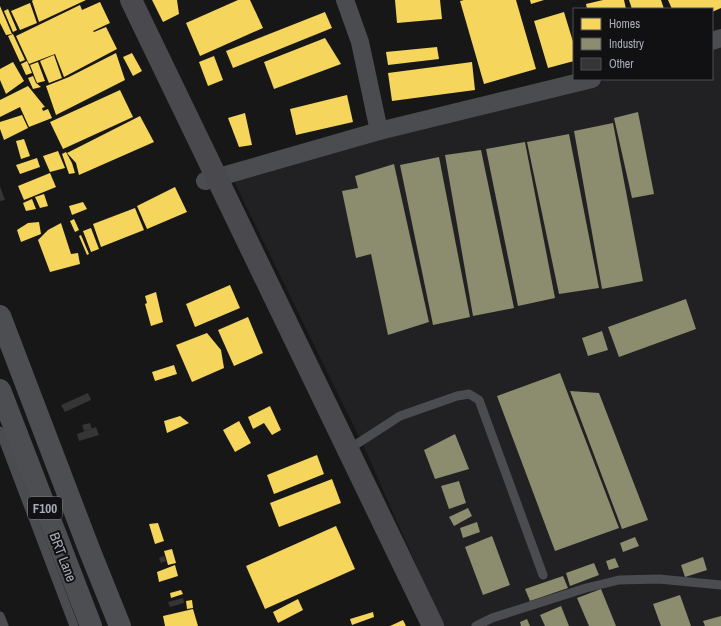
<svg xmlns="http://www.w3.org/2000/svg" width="721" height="626" font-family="'Archivo Narrow',sans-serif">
  <rect width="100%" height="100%" fill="#171717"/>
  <path fill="#212123" d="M721,47V626H443L365,449L228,169L377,132L611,79H712V49Z"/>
  <g fill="#f6d55c">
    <path d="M33,0H86L39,22L32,1Z"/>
    <path d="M152,0H177L179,14L163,22Z"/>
    <path d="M238,0H250L263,28L200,56L186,23Z"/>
    <path d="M395,0H440L442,19L397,23Z"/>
    <path d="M464,0H516L536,69L484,84L460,1Z"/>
    <path d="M530,0H544L531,4Z"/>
    <path d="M603,0H624L626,9H587L586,4Z"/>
    <path d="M629,0H661L664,9H632Z"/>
    <path d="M668,0H721V8L712,12V9H672Z"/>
    <path d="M100,2L110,23L93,31L94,32L106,27L117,49L64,77L55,54L29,64L16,36L80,5L82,10Z"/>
    <path d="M30,3L37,23L20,30L11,11Z"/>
    <path d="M0,6L12,34L6,35L0,23Z"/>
    <path d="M8,9L17,30L13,32L4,11Z"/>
    <path d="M325,12L332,28L233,68L226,51Z"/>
    <path d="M564,12L574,45V61L548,68L534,21Z"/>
    <path d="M13,34L25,60L20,62L8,36Z"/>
    <path d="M325,38L341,64L274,89L264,62Z"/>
    <path d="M437,47L439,59L388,65L386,52Z"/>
    <path d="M116,53L125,80L56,115L46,86L69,77Z"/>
    <path d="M132,53L142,71L133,76L123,57Z"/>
    <path d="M54,55L62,78L49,83L40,61Z"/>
    <path d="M214,56L223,80L208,86L199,62Z"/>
    <path d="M27,61L32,73L26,75L21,64Z"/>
    <path d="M13,62L24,81L6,94L0,80V69Z"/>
    <path d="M38,62L45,81L37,83L30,65Z"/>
    <path d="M472,62L475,90L392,101L388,73Z"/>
    <path d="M33,76L36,83L41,87L33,89L28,78Z"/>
    <path d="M28,86L45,107L42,108L43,111L48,109L52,118L29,127L20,107L0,117V100Z"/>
    <path d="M120,90L133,117L63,149L50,122Z"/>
    <path d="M347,95L353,122L296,135L290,109Z"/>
    <path d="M245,113L252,145L239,147L228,118Z"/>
    <path d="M22,115L28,128L4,140L0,129V122Z"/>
    <path d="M140,116L154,142L79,175L76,163L67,153Z"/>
    <path d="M24,139L30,156L21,159L16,141Z"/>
    <path d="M58,151L65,168L50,172L43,156Z"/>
    <path d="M66,152L72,163L75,173L69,174L62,154Z"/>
    <path d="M37,158L40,167L20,174L16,165Z"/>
    <path d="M50,173L56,187L24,200L18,186Z"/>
    <path d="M175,187L187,212L147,229L137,206Z"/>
    <path d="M44,194L48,206L40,208L35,197Z"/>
    <path d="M32,199L36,209L26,211L23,203Z"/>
    <path d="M83,202L87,209L72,215L69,206Z"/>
    <path d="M135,208L144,230L101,247L93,224Z"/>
    <path d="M74,219L79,230L75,232L70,221Z"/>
    <path d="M39,222L41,234L21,242L17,230L28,223Z"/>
    <path d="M61,223L71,254L78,253L80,264L50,272L38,240L48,230Z"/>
    <path d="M91,228L99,249L91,252L83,231Z"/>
    <path d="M81,235L89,254L87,255L79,236Z"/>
    <path d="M230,285L240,308L195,327L186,304Z"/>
    <path d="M156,292L163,322L151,326L145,304L147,303L145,296Z"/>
    <path d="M248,317L263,353L234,366L218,330Z"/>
    <path d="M207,333L221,350L224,368L192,382L176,345Z"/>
    <path d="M174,365L177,374L155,381L152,372Z"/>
    <path d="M270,406L281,430L272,435L264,423L253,429L248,417Z"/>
    <path d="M180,416L189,423L167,433L164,421Z"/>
    <path d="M239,421L251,443L235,452L223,430Z"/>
    <path d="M317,455L324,474L274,494L267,475Z"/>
    <path d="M332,479L341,503L279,527L270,503Z"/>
    <path d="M158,523L164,541L155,544L149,524Z"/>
    <path d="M336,526L355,569L265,609L246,566Z"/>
    <path d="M172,549L176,563L168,565L164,551Z"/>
    <path d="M175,565L178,576L159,582L157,572Z"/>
    <path d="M181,590L183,594L171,598L170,593Z"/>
    <path d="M298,599L303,610L278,623L273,612Z"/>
    <path d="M192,600L193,608L187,609L186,601Z"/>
    <path d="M193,609L198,626H165L163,616Z"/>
    <path d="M373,612L374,617L352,625L350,619Z"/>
    <path d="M403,620L406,626H390Z"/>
  </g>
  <g fill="#8c8c6e">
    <path d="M638,112L654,194L632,198L614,118Z"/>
    <path d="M613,123L643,281L602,289L574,131Z"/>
    <path d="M569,134L599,288L559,294L527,142Z"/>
    <path d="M525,142L555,298L518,306L486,149Z"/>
    <path d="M481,150L514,308L473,316L445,155Z"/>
    <path d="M439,157L470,317L433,325L400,165Z"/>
    <path d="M394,164L429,322L388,335L371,254L356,258L342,191L358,188L355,176Z"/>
    <path d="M686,299L696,329L619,357L608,327Z"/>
    <path d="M602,331L608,350L588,356L582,338Z"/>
    <path d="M560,373L619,528L555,551L497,396Z"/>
    <path d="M570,391L599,393L648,520L622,529Z"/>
    <path d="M455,434L469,469L435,479L424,450Z"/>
    <path d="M459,481L466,503L449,509L441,486Z"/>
    <path d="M468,508L472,516L454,526L449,517Z"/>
    <path d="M477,522L480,532L463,538L460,528Z"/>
    <path d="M492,536L510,585L483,595L465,547Z"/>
    <path d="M635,537L639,546L623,552L620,543Z"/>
    <path d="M703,557L707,570L685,577L681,565Z"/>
    <path d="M615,558L619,567L609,570L606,561Z"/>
    <path d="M594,563L599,575L570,586L566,573Z"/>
    <path d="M563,576L568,588L530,601L525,589Z"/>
    <path d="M601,589L616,626H589L577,598Z"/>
    <path d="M680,595L691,626H661L653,604Z"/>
    <path d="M561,606L569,626H545L540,615Z"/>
    <path d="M721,616V626H705L703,621Z"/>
    <path d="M527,619L530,626H521L520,622Z"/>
  </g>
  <g fill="#353536">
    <path d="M0,186L5,200L0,201Z"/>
    <path d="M88,393L91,400L65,412L61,405Z"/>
    <path d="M90,423L92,429L84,431L82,425Z"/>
    <path d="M96,427L99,435L79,441L77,434Z"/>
    <path d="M164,556L166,561L161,563L159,558Z"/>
    <path d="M183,598L184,603L170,607L168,602Z"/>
  </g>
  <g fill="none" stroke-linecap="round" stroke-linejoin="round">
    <g stroke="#4b4c50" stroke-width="9">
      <path d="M0,431L74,626"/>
      <path d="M349,449L400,416L457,396L469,394L479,400L543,575"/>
      <path d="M0,616L4,626"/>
      <path d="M476,626L492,618L586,588L619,580L659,579L721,585"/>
    </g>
    <g stroke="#4b4c50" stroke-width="18">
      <path d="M345,0L360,42L379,131"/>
      <path d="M712,41L721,38"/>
      <path d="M205,181L379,131L592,79"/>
    </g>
    <path stroke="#4a4a4e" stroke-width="22" d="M131,0L433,626"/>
    <path stroke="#4d4e52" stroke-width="22" d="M0,316L89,549L120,626"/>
    <path stroke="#4d4e51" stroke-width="22" d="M0,390L91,626"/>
  </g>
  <g text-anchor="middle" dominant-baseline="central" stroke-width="4" stroke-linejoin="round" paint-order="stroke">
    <rect fill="#111113" stroke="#7b7e86" stroke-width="1" x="28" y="497" width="34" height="22" rx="3"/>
    <g font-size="13" font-weight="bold" fill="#a9acb7">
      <text x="45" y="508">F100</text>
    </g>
    <g font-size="14" fill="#a9acb7" stroke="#111113">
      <text transform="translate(63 557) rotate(69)">BRT Lane</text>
    </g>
  </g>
  <rect x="573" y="8" width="140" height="72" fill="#111113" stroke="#4e4f55"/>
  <rect x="581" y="18" width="20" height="12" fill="#f6d55c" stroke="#4e4f55"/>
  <text x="609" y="28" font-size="12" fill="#a9acb7">Homes</text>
  <rect x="581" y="38" width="20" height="12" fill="#8c8c6e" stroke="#4e4f55"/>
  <text x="609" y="48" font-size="12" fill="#a9acb7">Industry</text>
  <rect x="581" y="58" width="20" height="12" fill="#353536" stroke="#4e4f55"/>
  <text x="609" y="68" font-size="12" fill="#a9acb7">Other</text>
</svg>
